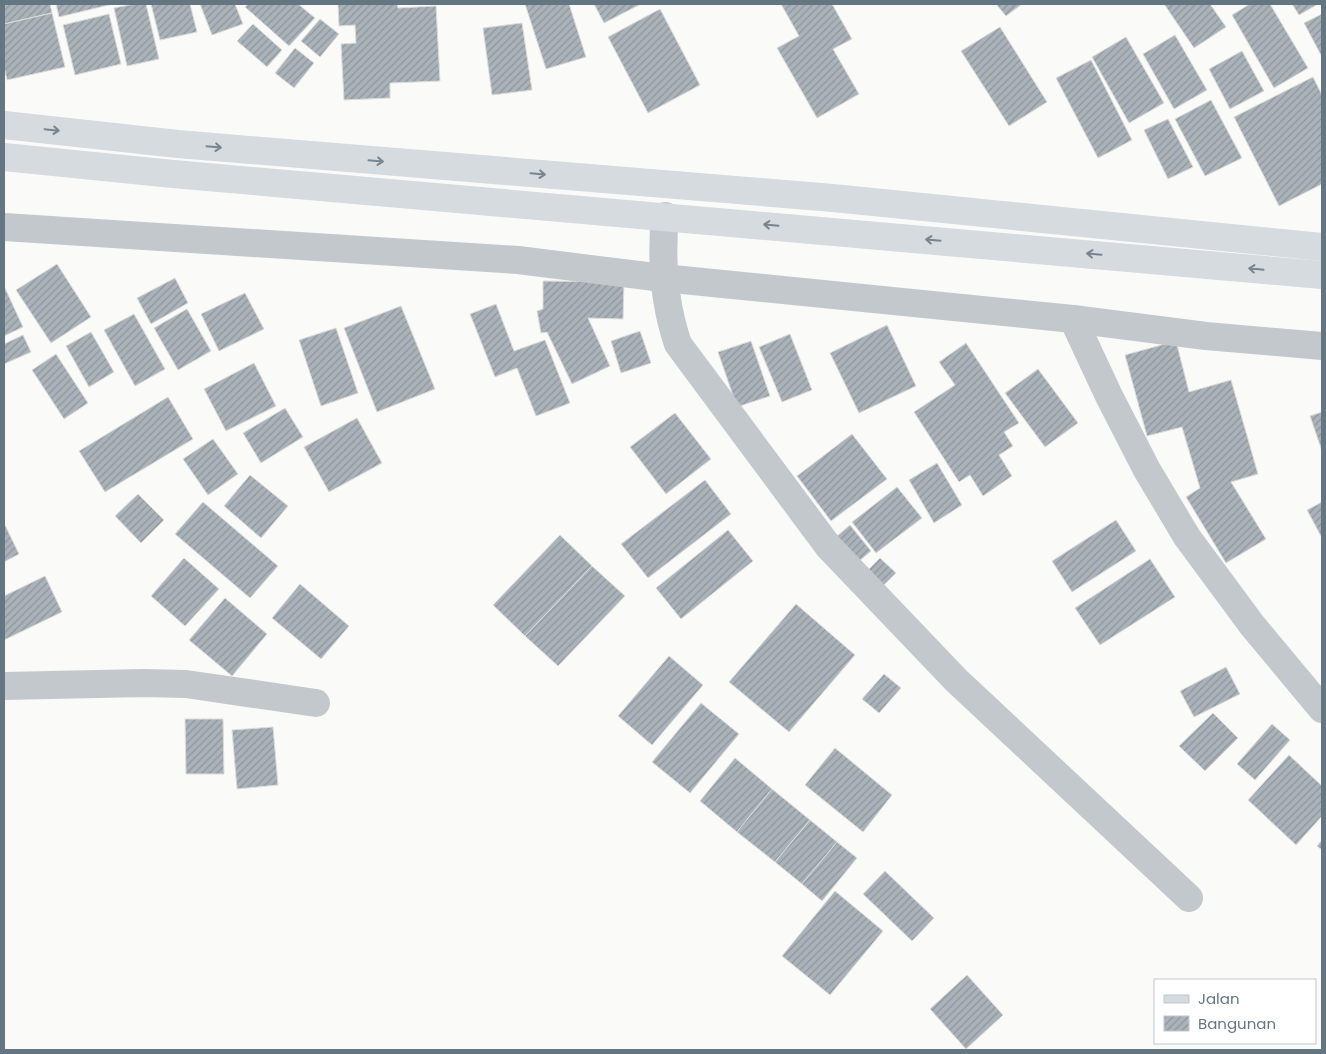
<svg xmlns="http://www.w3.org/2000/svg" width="1326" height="1054" font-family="Poppins,sans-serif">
  <defs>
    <pattern id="building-hatch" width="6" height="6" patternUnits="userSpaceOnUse" patternTransform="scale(1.25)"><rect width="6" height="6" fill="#aab3b9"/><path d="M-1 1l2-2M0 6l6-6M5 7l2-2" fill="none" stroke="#8e969c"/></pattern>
  </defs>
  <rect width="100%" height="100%" fill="#fafaf8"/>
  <g fill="url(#building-hatch)" stroke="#dcdcda">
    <path d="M4,4H50L52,13L4,24Z"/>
    <path d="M56,4H113L59,17Z"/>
    <path d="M135,4H146L159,59L127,66L114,8Z"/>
    <path d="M151,4H190L197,32L160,40Z"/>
    <path d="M200,4H235L243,24L212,35Z"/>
    <path d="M248,4H298L315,18L289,46L245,7Z"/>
    <path d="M338,4H397L398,8L436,6L440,81L390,83V98L344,100L341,44L356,43L355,25L339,26Z"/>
    <path d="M525,4H569L586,57L546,69Z"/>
    <path d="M594,4H641L604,23Z"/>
    <path d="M781,4H832L852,39L833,49L859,94L817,118L777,48L799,36Z"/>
    <path d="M996,4H1022L1006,16Z"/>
    <path d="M1164,4H1210L1226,27L1194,48Z"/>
    <path d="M1250,4H1270L1308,68L1274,88L1232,15Z"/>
    <path d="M1292,4H1318L1299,15Z"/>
    <path d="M660,9L700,85L648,113L608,37Z"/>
    <path d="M52,13L65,67L7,80L4,66V24Z"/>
    <path d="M109,14L121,64L75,75L63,25Z"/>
    <path d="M1322,14V57L1304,23Z"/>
    <path d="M320,19L339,34L320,57L301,41Z"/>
    <path d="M522,23L532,90L492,95L483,28Z"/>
    <path d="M253,24L282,50L267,67L237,41Z"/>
    <path d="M1000,27L1047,102L1009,126L961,51Z"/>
    <path d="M1175,35L1207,90L1174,109L1143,54Z"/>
    <path d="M1126,37L1164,103L1129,123L1092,57Z"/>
    <path d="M295,48L314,63L294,88L275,73Z"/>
    <path d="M1242,51L1264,91L1230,109L1209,69Z"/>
    <path d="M1091,60L1132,140L1098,158L1056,78Z"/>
    <path d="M1313,77L1322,95V184L1279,206L1234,117Z"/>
    <path d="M1211,100L1242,158L1205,176L1175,119Z"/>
    <path d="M1168,119L1193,167L1168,179L1144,130Z"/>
    <path d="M57,264L91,317L51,343L16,290Z"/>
    <path d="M175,278L188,303L151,324L137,298Z"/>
    <path d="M543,281L624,282L623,319L588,318L610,366L572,384L547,332L541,333L537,311L543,309Z"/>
    <path d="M4,286L23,327L4,336Z"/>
    <path d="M245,293L264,329L219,351L201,314Z"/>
    <path d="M496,304L514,351L545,340L570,403L536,416L517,368L495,377L470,314Z"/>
    <path d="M401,306L435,389L377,412L344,328Z"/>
    <path d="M187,309L211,351L178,370L154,328Z"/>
    <path d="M134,314L165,369L135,386L104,330Z"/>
    <path d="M887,325L916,386L859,413L830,353Z"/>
    <path d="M336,328L358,393L321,406L299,340Z"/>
    <path d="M640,331L651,363L621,373L611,341Z"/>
    <path d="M91,332L114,372L89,387L66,346Z"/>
    <path d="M790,334L812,390L782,402L759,347Z"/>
    <path d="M23,335L31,352L4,364V344Z"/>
    <path d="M751,341L770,396L737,407L718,352Z"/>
    <path d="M1176,341L1189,392L1231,380L1258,474L1231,482L1266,539L1226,563L1186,497L1200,488L1182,427L1147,436L1125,355Z"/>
    <path d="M966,343L1019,423L1004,432L1013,446L999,455L1012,476L983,496L970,475L959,482L914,412L955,385L939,362Z"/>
    <path d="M56,354L88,403L64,419L32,370Z"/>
    <path d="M254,363L276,406L226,431L204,389Z"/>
    <path d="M1038,369L1078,423L1045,447L1005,393Z"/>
    <path d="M168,397L193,439L105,492L79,451Z"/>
    <path d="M285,408L303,437L261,463L243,433Z"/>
    <path d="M1322,412V451L1310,416Z"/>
    <path d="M675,413L711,459L666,494L630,447Z"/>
    <path d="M357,418L382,463L329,492L304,447Z"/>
    <path d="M852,434L887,479L831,521L797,476Z"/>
    <path d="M213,439L238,474L208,495L183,459Z"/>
    <path d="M937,463L962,505L934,523L909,480Z"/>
    <path d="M250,475L288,506L261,538L224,506Z"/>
    <path d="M705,480L731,514L648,578L621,544Z"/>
    <path d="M897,487L922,518L876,553L852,522Z"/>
    <path d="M138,494L164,520L141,543L115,516Z"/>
    <path d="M203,502L278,566L250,598L175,534Z"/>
    <path d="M1322,502V538L1307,510Z"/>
    <path d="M1116,520L1136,551L1072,592L1052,561Z"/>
    <path d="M4,523L19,554L4,562Z"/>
    <path d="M850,525L871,551L851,568L829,543Z"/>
    <path d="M728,530L753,561L681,619L656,588Z"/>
    <path d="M560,535L592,566L525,636L493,605Z"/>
    <path d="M184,558L219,589L185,626L151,596Z"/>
    <path d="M880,558L896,573L876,593L860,578Z"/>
    <path d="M1150,559L1175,597L1100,645L1075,608Z"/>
    <path d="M592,566L625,596L558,666L525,636Z"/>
    <path d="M45,576L62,612L4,640V596Z"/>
    <path d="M300,584L349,626L321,659L272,618Z"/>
    <path d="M225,598L267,634L232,676L189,640Z"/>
    <path d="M796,604L855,655L789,732L729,682Z"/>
    <path d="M669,656L703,685L652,745L618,716Z"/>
    <path d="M1226,667L1240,694L1194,717L1180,691Z"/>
    <path d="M884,674L901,688L879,713L862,699Z"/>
    <path d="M701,703L739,734L690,793L652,762Z"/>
    <path d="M1213,713L1238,738L1205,771L1179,746Z"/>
    <path d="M185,719H223L224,774H186Z"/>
    <path d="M1272,724L1290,740L1255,780L1237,764Z"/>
    <path d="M273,727L278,785L237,789L232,730Z"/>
    <path d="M835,748L892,795L863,832L805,785Z"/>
    <path d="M1289,755L1322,786V816L1296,845L1248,800Z"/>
    <path d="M735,758L772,789L737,832L700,801Z"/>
    <path d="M772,789L810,820L775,862L737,832Z"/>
    <path d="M810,820L837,842L802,884L775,862Z"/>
    <path d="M1322,840V850L1317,846Z"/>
    <path d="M837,842L857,858L822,901L802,884Z"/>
    <path d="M885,871L934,918L912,941L863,894Z"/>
    <path d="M835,891L883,931L830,995L782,956Z"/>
    <path d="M967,975L1003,1015L966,1049L930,1009Z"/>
  </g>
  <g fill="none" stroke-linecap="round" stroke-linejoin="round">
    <g stroke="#c3c8cc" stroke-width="28">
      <path d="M665,216C661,259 664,303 678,344L828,546L956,680L1189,898"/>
      <path d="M4,227L518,260L663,278L1073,319L1206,336L1322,346"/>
      <path d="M1073,319L1109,396L1147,470L1187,537L1252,625L1322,709"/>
      <path d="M4,686L144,683L186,684L316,703"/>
    </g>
    <g stroke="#d6dbdf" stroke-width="28">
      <path d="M4,125L178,144L833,198L1322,247"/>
      <path d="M4,157L173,174L1322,275"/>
    </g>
  </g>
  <defs><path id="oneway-shaft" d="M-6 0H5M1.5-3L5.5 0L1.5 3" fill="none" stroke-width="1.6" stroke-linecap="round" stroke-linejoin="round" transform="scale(1.25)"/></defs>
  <g stroke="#768591">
    <use href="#oneway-shaft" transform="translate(52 130) rotate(6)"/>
    <use href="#oneway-shaft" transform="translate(214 147) rotate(5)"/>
    <use href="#oneway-shaft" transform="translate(376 161) rotate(5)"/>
    <use href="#oneway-shaft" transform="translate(538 174) rotate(5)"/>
    <use href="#oneway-shaft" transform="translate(771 225) rotate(-175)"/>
    <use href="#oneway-shaft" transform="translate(933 240) rotate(-175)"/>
    <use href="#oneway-shaft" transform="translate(1094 254) rotate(-175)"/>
    <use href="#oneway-shaft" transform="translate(1256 269) rotate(-174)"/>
  </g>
  <rect width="1326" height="1054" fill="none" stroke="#657683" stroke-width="10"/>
  <rect x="1154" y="979" width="162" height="65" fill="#ffffff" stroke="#c1c8cd"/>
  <rect x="1164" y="995" width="25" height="8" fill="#d6dbdf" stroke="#c1c8cd"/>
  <text x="1198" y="1004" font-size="15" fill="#657683">Jalan</text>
  <rect x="1164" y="1016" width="25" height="15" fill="url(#building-hatch)" stroke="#c1c8cd"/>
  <text x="1198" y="1029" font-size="15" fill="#657683">Bangunan</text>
</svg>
